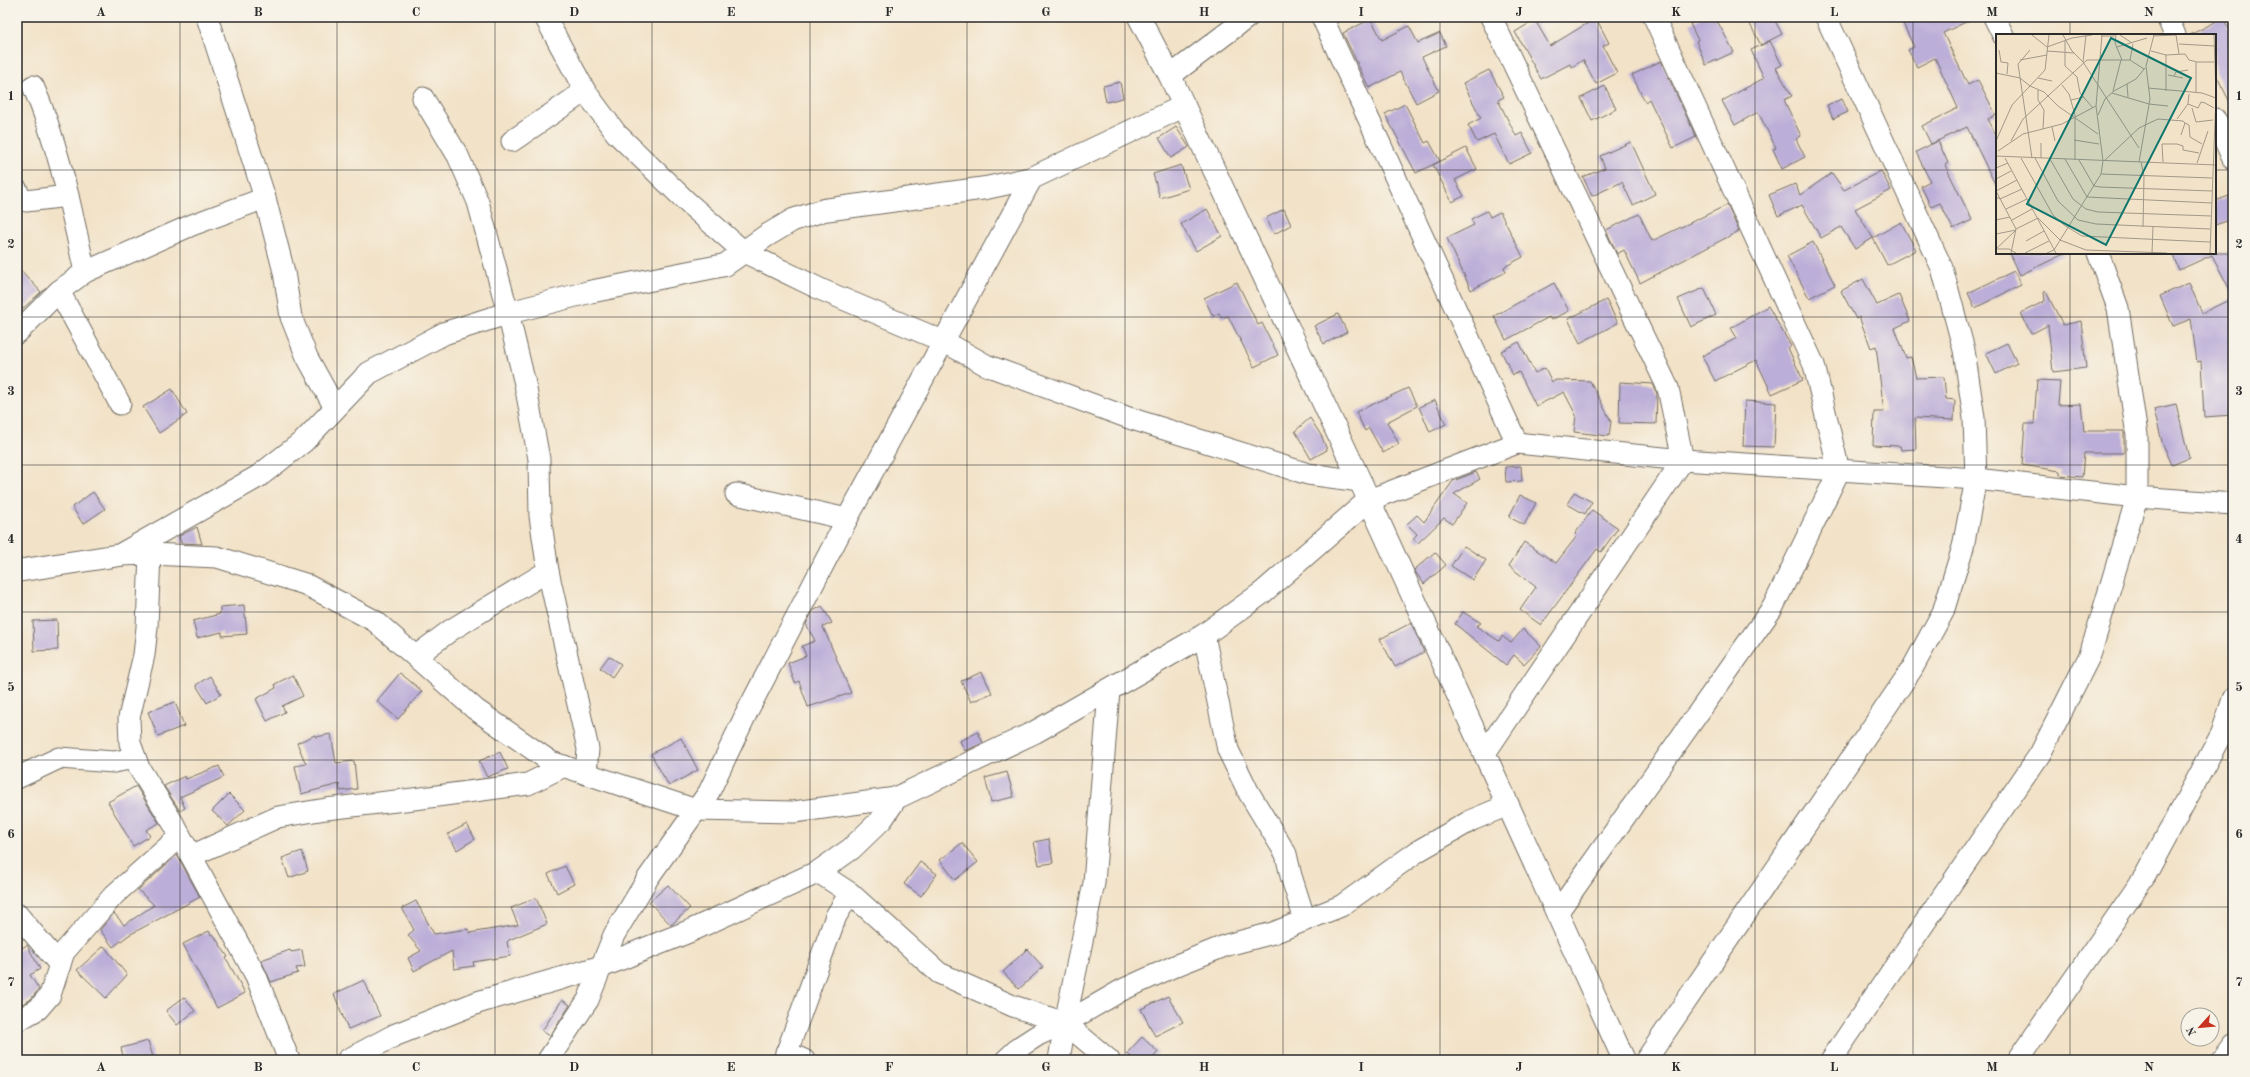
<svg xmlns="http://www.w3.org/2000/svg" width="2250" height="1077" font-family="'Old Standard TT',serif">
  <rect width="100%" height="100%" fill="#f7f3e8"/>
  <filter id="ink" filterUnits="userSpaceOnUse"><feTurbulence type="fractalNoise" baseFrequency=".025" numOctaves="2"/><feDisplacementMap in="SourceGraphic" scale="8" xChannelSelector="R" yChannelSelector="G"/><feConvolveMatrix kernelMatrix="1 2 1 2 8 2 1 2 1" color-interpolation-filters="sRGB"/></filter>
  <filter id="wash" filterUnits="userSpaceOnUse"><feTurbulence type="fractalNoise" baseFrequency=".012" numOctaves="4" result="noise"/><feDisplacementMap in="SourceGraphic" scale="16" xChannelSelector="R" yChannelSelector="G"/><feGaussianBlur stdDeviation="0.9" result="paint"/><feColorMatrix in="noise" values="0 0 0 0 0 0 0 0 0 0 0 0 0 0 0 0 0 1.4 0 .05"/><feComposite in="paint" operator="in"/></filter>
  <g filter="url(#wash)">
    <rect width="100%" height="100%" fill="#f2e2c7"/>
    <g id="blocks">
      <g fill="#bbaed8">
        <path d="M1702,17H1715L1734,52L1706,65L1696,41L1698,40L1690,24Z"/>
        <path d="M1746,17H1773L1782,34L1761,45Z"/>
        <path d="M1900,17H1976L1943,33L1968,85L1978,80L1996,115L1988,119L1997,137V188L1967,127L1931,144L1922,126L1958,108L1935,58L1917,67L1908,50L1914,47Z"/>
        <path d="M2215,17H2223L2233,37V108L2215,73V35H2190L2215,22Z"/>
        <path d="M1596,18L1609,43L1603,46L1617,73L1596,84L1583,60L1572,67L1570,64L1541,79L1515,32L1535,20L1550,46Z"/>
        <path d="M1371,19L1382,40L1409,26L1418,43L1440,33L1446,46L1422,57L1439,91L1416,103L1400,72L1369,88L1343,33Z"/>
        <path d="M1770,41L1782,65L1776,68L1792,96L1784,100L1801,136L1796,139L1805,157L1782,169L1773,149L1776,148L1758,112L1735,125L1722,101L1764,78L1751,50Z"/>
        <path d="M1661,61L1696,137L1673,148L1649,99L1645,102L1632,75Z"/>
        <path d="M1489,70L1504,97L1498,100L1516,136L1522,133L1532,153L1509,164L1494,134L1477,142L1468,125L1481,118L1463,83Z"/>
        <path d="M1120,82L1123,98L1106,102L1103,86Z"/>
        <path d="M1605,86L1616,109L1592,121L1581,98Z"/>
        <path d="M1842,99L1848,112L1833,119L1827,105Z"/>
        <path d="M1405,104L1425,143L1429,141L1440,161L1416,173L1385,114Z"/>
        <path d="M1176,127L1189,147L1171,158L1159,138Z"/>
        <path d="M1938,141L1948,163L1945,165L1972,220L1953,229L1940,203L1931,207L1921,186L1930,181L1916,152Z"/>
        <path d="M1631,142L1655,194L1633,205L1622,182L1592,196L1583,177L1605,168L1600,156Z"/>
        <path d="M1466,148L1477,169L1455,180L1464,196L1452,202L1433,165Z"/>
        <path d="M1181,165L1189,189L1160,198L1153,174Z"/>
        <path d="M1881,171L1891,190L1855,209L1873,238L1855,249L1841,227L1821,238L1802,205L1778,216L1769,195L1795,184L1800,195L1832,173L1844,190Z"/>
        <path d="M2229,196L2233,207V219L2215,225V201Z"/>
        <path d="M1727,205L1739,231L1640,283L1624,250L1617,254L1606,230L1639,214L1652,241Z"/>
        <path d="M1207,209L1222,236L1196,251L1181,224Z"/>
        <path d="M1284,209L1291,225L1274,234L1266,218Z"/>
        <path d="M1487,211L1490,217L1500,212L1523,257L1504,267L1506,272L1471,290L1447,238L1474,225L1471,219Z"/>
        <path d="M1901,222L1916,250L1887,265L1873,238Z"/>
        <path d="M1813,242L1835,285L1809,298L1787,256Z"/>
        <path d="M2010,253H2066L2020,275Z"/>
        <path d="M2172,253H2233V296L2212,255L2179,270Z"/>
        <path d="M17,266L41,292L17,314Z"/>
        <path d="M2014,271L2021,285L1975,308L1968,293Z"/>
        <path d="M1863,279L1877,305L1899,295L1910,321L1895,328L1906,358L1911,357L1916,378L1944,377L1946,399L1955,400L1954,420L1915,418L1916,449L1901,450L1900,446L1873,445L1874,412H1884L1876,346L1871,348L1859,317L1856,319L1841,291Z"/>
        <path d="M1237,282L1258,325L1262,323L1278,355L1254,367L1228,316L1222,318L1219,313L1213,316L1204,298Z"/>
        <path d="M1554,283L1569,311L1551,320L1549,317L1506,340L1494,316Z"/>
        <path d="M2189,283L2202,313L2233,298V415L2204,417L2201,361L2197,362L2191,319L2173,326L2160,296Z"/>
        <path d="M1704,288L1716,315L1691,327L1678,299Z"/>
        <path d="M2045,290L2063,325L2081,321L2086,368L2053,372L2048,325L2031,334L2021,313L2045,301L2044,291Z"/>
        <path d="M1606,300L1618,323L1580,343L1568,319Z"/>
        <path d="M1768,306L1791,346L1788,348L1803,380L1772,394L1756,360L1715,381L1702,356L1737,338L1731,328Z"/>
        <path d="M1338,314L1347,332L1324,344L1314,326Z"/>
        <path d="M1519,342L1535,373L1545,368L1552,382L1556,380L1590,381L1611,421L1609,436L1574,432L1576,415L1564,392L1536,406L1519,372L1513,375L1501,351Z"/>
        <path d="M2007,343L2017,363L1996,374L1986,353Z"/>
        <path d="M2037,380L2060,381L2058,405L2081,404L2084,431H2124V453H2084L2082,477L2060,475V471L2022,465L2025,424H2034Z"/>
        <path d="M1620,382L1653,384L1657,394L1656,424L1619,423Z"/>
        <path d="M1408,388L1417,406L1387,422L1399,444L1383,453L1369,428L1365,431L1356,412Z"/>
        <path d="M172,389L187,414L159,433L143,407Z"/>
        <path d="M1435,400L1446,424L1430,432L1419,407Z"/>
        <path d="M1745,401L1776,403L1774,447L1743,446Z"/>
        <path d="M2176,404L2189,458L2172,465L2162,442L2154,409Z"/>
        <path d="M1310,418L1322,437L1327,450L1311,459L1295,431Z"/>
        <path d="M1521,466L1522,481L1506,482L1505,467Z"/>
        <path d="M1476,472L1480,479L1454,494L1467,503L1452,524L1444,518L1418,543L1413,539L1417,534L1407,524L1417,515L1424,522L1453,481Z"/>
        <path d="M93,492L105,509L83,524L72,507Z"/>
        <path d="M1574,492L1592,502L1585,514L1567,504Z"/>
        <path d="M1520,495L1536,503L1524,525L1509,517Z"/>
        <path d="M1592,510L1618,528L1601,552L1597,549L1541,625L1520,610L1536,587L1509,566L1524,542L1556,563L1577,536L1575,534Z"/>
        <path d="M197,527L202,544L181,543L179,536Z"/>
        <path d="M1464,546L1486,560L1473,580L1451,566Z"/>
        <path d="M1435,552L1446,565L1424,584L1414,570Z"/>
        <path d="M244,605L247,634L222,636V632L197,638L193,621L220,614V607Z"/>
        <path d="M822,606L832,623L823,627L851,693L808,707L799,681L795,683L788,663L806,656L802,646L815,641L806,624L813,611Z"/>
        <path d="M1463,612L1481,623L1476,626L1499,641L1502,636L1511,643L1523,629L1541,646L1524,664L1514,655L1506,665L1455,624Z"/>
        <path d="M57,620L58,650L34,651L33,621Z"/>
        <path d="M1411,623L1424,652L1395,667L1380,639Z"/>
        <path d="M609,656L621,664L612,677L600,668Z"/>
        <path d="M982,672L992,693L971,702L961,681Z"/>
        <path d="M400,673L422,691L398,719L377,701Z"/>
        <path d="M293,675L303,696L282,706L285,712L267,721L256,699L276,688L275,684Z"/>
        <path d="M210,676L221,694L207,703L196,685Z"/>
        <path d="M175,702L184,726L158,736L148,712Z"/>
        <path d="M978,732L983,743L965,751L960,741Z"/>
        <path d="M331,734L336,763L354,761L357,789L340,791L339,784L301,794L295,766L306,764L297,743L315,735L316,737Z"/>
        <path d="M681,738L698,770L669,786L651,754Z"/>
        <path d="M500,752L508,769L487,777L479,761Z"/>
        <path d="M219,766L224,777L180,797L185,808L180,811L164,786L185,776L186,779Z"/>
        <path d="M1007,772L1014,797L991,802L985,778Z"/>
        <path d="M136,786L159,823L146,830L150,836L133,846L108,802Z"/>
        <path d="M229,794L245,810L228,826L212,811Z"/>
        <path d="M467,824L475,839L457,850L448,834Z"/>
        <path d="M1049,839L1053,863L1039,865L1034,842Z"/>
        <path d="M962,843L978,862L955,880L940,860Z"/>
        <path d="M302,851L308,871L289,878L282,858Z"/>
        <path d="M177,855L200,897L129,935L113,947L100,930L114,913L124,925L154,905L138,890Z"/>
        <path d="M920,862L937,874L921,896L904,884Z"/>
        <path d="M565,866L574,884L557,893L548,874Z"/>
        <path d="M668,885L690,908L671,925L649,902Z"/>
        <path d="M536,898L547,924L509,940L507,942L510,956L473,962L474,966L454,969L452,951L414,971L408,958L421,951L408,935L414,930L402,908L416,901L434,934L468,929L469,933L518,925L511,908Z"/>
        <path d="M209,931L211,935L213,934L228,957L226,958L245,993L217,1008L183,944Z"/>
        <path d="M27,945L40,969L30,975L39,989L30,1000L22,1004L17,996V951Z"/>
        <path d="M104,946L127,975L106,998L77,970Z"/>
        <path d="M1027,949L1043,967L1019,989L1003,972Z"/>
        <path d="M290,950L291,952L302,950L305,967L296,968L298,973L271,982L261,960Z"/>
        <path d="M364,980L380,1016L348,1029L334,994Z"/>
        <path d="M1168,996L1183,1022L1155,1036L1141,1009Z"/>
        <path d="M184,997L195,1011L177,1025L166,1011Z"/>
        <path d="M562,1000L570,1005L550,1036L542,1031Z"/>
        <path d="M1142,1037L1158,1052L1151,1060H1134L1127,1053Z"/>
        <path d="M148,1041L154,1060H124L121,1048Z"/>
      </g>
    </g>
  </g>
  <g filter="url(#ink)">
    <use href="#blocks" fill-opacity="0" stroke="#716b62" stroke-width="1"/>
    <g fill="none" stroke-linecap="round" stroke-linejoin="round">
      <defs>
        <g id="minor">
          <path d="M207,17L265,198L284,272L291,317L307,357L335,408"/>
          <path d="M545,17L585,91L616,133L687,202L744,252L822,290L945,342L986,365L1129,418L1308,474L1360,481"/>
          <path d="M1322,17L1517,443"/>
          <path d="M1994,17L2003,35"/>
          <path d="M2167,17L2175,35"/>
          <path d="M1170,76L1248,17"/>
          <path d="M33,86C59,145 71,209 85,272"/>
          <path d="M423,98L458,156L478,202L508,313L525,384L539,459L540,516L548,571L588,749L586,774"/>
          <path d="M2215,119L2233,159"/>
          <path d="M512,141L585,91"/>
          <path d="M17,190L19,196L26,201L68,196"/>
          <path d="M59,291L120,404"/>
          <path d="M17,333L59,291L85,272L192,225L265,198"/>
          <path d="M736,494L847,519"/>
          <path d="M1369,500L1517,443L1683,460L1976,479L2137,497L2233,504"/>
          <path d="M150,554L147,627L144,655L129,718L130,743L139,768L175,826L256,976L289,1060"/>
          <path d="M120,555L150,554L217,557L305,584L375,621L475,709L551,762L696,810L794,812L896,798"/>
          <path d="M1204,635L1228,750L1249,793L1286,854L1291,876L1305,920"/>
          <path d="M416,656L451,630L548,571"/>
          <path d="M1485,753L1683,460L1668,388L1491,17"/>
          <path d="M17,778L59,758L114,762L135,758"/>
          <path d="M191,856L278,817L326,809L422,798L528,784L564,766"/>
          <path d="M818,872L850,893L939,973L1013,1006L1065,1023L1109,1060"/>
          <path d="M1557,913L1773,607L1839,471L1814,365L1654,17"/>
          <path d="M17,914L60,965"/>
          <path d="M17,1021L38,1009L50,995L64,952L114,895L180,836"/>
          <path d="M786,1052L804,1060"/>
          <path d="M548,1060L588,1000L614,935L648,878L709,792L748,710L847,519L1032,178"/>
          <path d="M784,1060L836,916L850,893"/>
          <path d="M1006,1060L1021,1046L1038,1035L1065,1023L1122,990L1177,965L1227,945L1273,933L1341,906L1418,851L1472,820L1508,805"/>
          <path d="M1059,1060L1065,1023L1094,883L1109,690"/>
          <path d="M1646,1060L1912,669L1943,612L1963,547L1976,479L1974,418L1964,350L1942,268L1826,17"/>
          <path d="M1831,1060L2040,754L2090,655L2137,497V435L2118,308L2098,253"/>
          <path d="M2018,1060L2145,876L2222,733L2233,699"/>
        </g>
        <g id="tertiary">
          <path d="M1139,17L1170,76L1369,500L1624,1060"/>
          <path d="M17,571L120,555L259,476L304,441L369,373L445,333L508,313L589,292L725,265L766,236L793,220L824,210L986,188L1032,178L1184,106"/>
          <path d="M348,1060L395,1035L479,1002L600,967L690,931L818,872L851,849L882,819L896,798L1035,732L1204,635L1262,593L1369,500"/>
          <path d="M2222,1060L2233,1045"/>
        </g>
      </defs>
      <use href="#minor" stroke="#716b62" stroke-width="23"/>
      <use href="#tertiary" stroke="#716b62" stroke-width="24"/>
      <use href="#minor" stroke="#fff" stroke-width="21"/>
      <use href="#tertiary" stroke="#fff" stroke-width="22"/>
    </g>
  </g>
  <path fill="none" stroke="#2b2b2b" stroke-width="1" stroke-opacity="0.55" d="M180,17V1060M337,17V1060M495,17V1060M652,17V1060M810,17V1060M967,17V1060M1125,17V1060M1283,17V1060M1440,17V1060M1598,17V1060M1755,17V1060M1913,17V1060M2070,17V35M17,170H1997M2215,170H2233M2070,253V1060M17,317H2233M17,465H2233M17,612H2233M17,760H2233M17,907H2233"/>
  <g transform="translate(1996 34)">
    <rect width="220" height="220" fill="#f2e2c7"/>
    <path fill="none" stroke="#a29989" stroke-width="1" d="M36,1L51,13L76,4L96,1M67,1L76,17L87,28M90,1L87,28L143,114M120,1L119,9L126,26M124,1L136,9M180,1L183,20M105,2H119M157,2L180,1M69,7V32L81,43L84,59L97,74M183,10L219,12M121,13L151,4M3,16L5,28L12,29L11,40M34,16L22,30L36,124M51,17L78,19M155,17L170,21L189,20L193,26L201,28H218M170,21V57M24,26L51,21M134,26L137,10M0,39L24,44L34,52L48,58L62,72L102,100M172,41L187,44M178,42L180,38L192,36M42,44L56,47M131,50L132,63M66,51L73,60L79,81V126M152,54L206,59L220,64M42,56V66L48,76L47,95M117,57L125,26M116,59L153,70L172,72M200,59V28M75,66L88,63M192,70L202,74L205,68L209,69L218,74M196,74L200,88L217,86M102,81L109,65L118,57L140,45L149,34M181,85L192,70L193,60M189,89L193,91L194,103L206,110M56,93L59,107M78,106L103,110M0,107L16,71L49,36L53,1M15,107L27,85L91,26H134L148,35M166,110H181L187,112V116L203,119M166,110L167,128M2,117L27,100L66,90L100,72M0,122L220,131M9,124L60,219M25,124L57,181L68,191L86,202L214,208M39,124L62,167L82,186L100,190L214,195M45,124V109M54,125L77,165L90,175L102,178L215,182M69,125L91,163L216,169M83,126L98,152L104,153L216,157M108,127L143,94L162,85L187,87L189,89L185,101M143,128L154,65L150,32L158,1M145,128L148,142L147,193M201,129L212,97M0,134L12,129M105,140L216,144M0,145L15,137M0,157L20,195L15,219M0,157L21,146M0,163L4,165L26,155M10,175L31,165M0,186L14,183M16,186L36,175M20,195L42,184L64,206L90,216L171,219M0,200L20,196M30,207L48,197M0,215L19,197M0,215H13L20,219M29,219L53,207M51,219L58,216L105,140L107,127L100,72L106,1M156,219L157,193M214,219L220,61L218,1"/>
    <path fill="#0f766e" fill-opacity="0.15" stroke="#0f766e" stroke-width="2" d="M115,4L195,44L110,211L31,170Z"/>
    <rect width="220" height="220" fill="none" stroke="#2b2b2b" stroke-width="2"/>
  </g>
  <rect width="2250" height="1077" fill="none" stroke="#f7f3e8" stroke-width="44"/>
  <g transform="translate(2200 1027) rotate(243)"><circle r="19" fill="#f7f3e8" stroke="#a5a39c"/>
  <path d="M0-3L7 15L0 10L-7 15Z" fill="#c8321e"/>
  <text y="-6" font-size="11" font-weight="bold" text-anchor="middle" fill="#2b2b2b">N</text>
  </g>
  <rect x="22" y="22" width="2206" height="1033" fill="none" stroke="#2b2b2b" stroke-width="1.5"/>
  <g font-size="13" text-anchor="middle" font-weight="bold" fill="#2b2b2b">
    <text x="101" y="16">A</text>
    <text x="258" y="16">B</text>
    <text x="416" y="16">C</text>
    <text x="574" y="16">D</text>
    <text x="731" y="16">E</text>
    <text x="889" y="16">F</text>
    <text x="1046" y="16">G</text>
    <text x="1204" y="16">H</text>
    <text x="1361" y="16">I</text>
    <text x="1519" y="16">J</text>
    <text x="1676" y="16">K</text>
    <text x="1834" y="16">L</text>
    <text x="1992" y="16">M</text>
    <text x="2149" y="16">N</text>
    <text x="11" y="100">1</text>
    <text x="2239" y="100">1</text>
    <text x="11" y="248">2</text>
    <text x="2239" y="248">2</text>
    <text x="11" y="395">3</text>
    <text x="2239" y="395">3</text>
    <text x="11" y="543">4</text>
    <text x="2239" y="543">4</text>
    <text x="11" y="691">5</text>
    <text x="2239" y="691">5</text>
    <text x="11" y="838">6</text>
    <text x="2239" y="838">6</text>
    <text x="11" y="986">7</text>
    <text x="2239" y="986">7</text>
    <text x="101" y="1071">A</text>
    <text x="258" y="1071">B</text>
    <text x="416" y="1071">C</text>
    <text x="574" y="1071">D</text>
    <text x="731" y="1071">E</text>
    <text x="889" y="1071">F</text>
    <text x="1046" y="1071">G</text>
    <text x="1204" y="1071">H</text>
    <text x="1361" y="1071">I</text>
    <text x="1519" y="1071">J</text>
    <text x="1676" y="1071">K</text>
    <text x="1834" y="1071">L</text>
    <text x="1992" y="1071">M</text>
    <text x="2149" y="1071">N</text>
  </g>
</svg>
